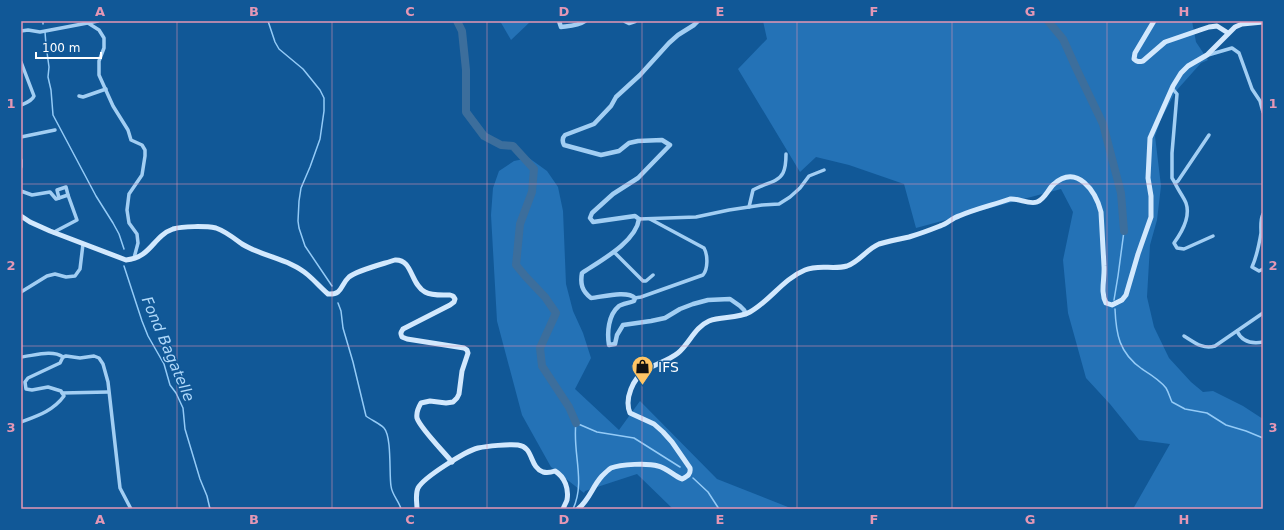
<svg xmlns="http://www.w3.org/2000/svg" width="1284" height="530" font-family="'DejaVu Sans',sans-serif">
  <rect width="100%" height="100%" fill="#115897"/>
  <g fill="#2472b6">
    <path d="M500,21H531L511,40Z"/>
    <path d="M763,21H1192L1196,42L1208,60L1201,63L1176,91L1161,119L1155,136L1161,186L1157,220L1150,245L1147,297L1154,327L1169,358L1191,382L1203,392L1213,391L1243,406L1263,419V509H1133L1170,444L1139,440L1110,404L1086,378L1068,313L1063,260L1073,212L1061,189L916,228L904,184L849,165L816,157L800,172L738,69L767,39Z"/>
    <path d="M529,158L547,171L558,187L563,211L566,284L573,311L583,333L591,358L575,389L619,430L640,401L717,479L793,509H673L637,474L585,491L584,493L551,467L522,415L497,321L491,215L493,188L499,171L514,161Z"/>
  </g>
  <g fill="none" stroke-linecap="round" stroke-linejoin="round">
    <g stroke="#94cbf7" stroke-width="1.5">
      <path d="M268,21L275,42L279,49L303,69L320,90L324,98V111L320,139L310,167L301,188L299,201L298,221L299,228L305,246L332,286"/>
      <path d="M43,24V21"/>
      <path d="M45,32L46,45L49,67L48,77L51,90L53,115L96,196L113,223L119,234L124,249"/>
      <path d="M124,266L142,321L148,336L164,364L170,385L176,393L183,408L185,429L200,479L207,496L210,509"/>
      <path d="M1114,300L1118,276L1124,231"/>
      <path d="M338,303L341,311L343,328L353,362L366,416C371,420 379,423 384,428C392,437 389,474 391,486C392,495 399,501 401,509"/>
      <path d="M1115,309C1116,334 1119,353 1142,369C1150,374 1160,380 1166,388C1169,393 1170,398 1172,402L1185,409L1207,413L1226,425L1246,431L1263,438"/>
      <path d="M693,478L708,492L719,509"/>
      <path d="M573,509C586,482 572,451 576,423L597,432L634,438L680,467"/>
    </g>
    <g stroke="#3c6e9c" stroke-width="8">
      <path d="M457,21L462,31L466,70V112L484,136L501,145L513,146L534,169L532,192L520,224L516,265L526,277L545,297L556,313L540,348L542,366L569,407L576,423"/>
      <path d="M1048,21L1063,39L1077,70L1103,124L1121,193L1124,231"/>
    </g>
    <g stroke="#a2cef3" stroke-width="3.5">
      <path d="M88,23L99,30L104,38V48L99,61V75L113,106L128,130L131,140L142,145L145,150V156L142,175L129,194L127,210L129,223L137,234L138,243L134,258"/>
      <path d="M21,31L28,30L40,32L98,21"/>
      <path d="M1208,55L1232,48L1239,53L1252,89L1260,101L1263,112"/>
      <path d="M21,62L34,96C32,101 26,103 21,105"/>
      <path d="M1172,88L1177,94L1172,153V178L1175,183L1178,181L1209,135"/>
      <path d="M79,96L83,97L106,89"/>
      <path d="M21,137L55,130"/>
      <path d="M21,160V167"/>
      <path d="M1175,183C1178,190 1183,196 1186,203C1191,217 1182,232 1174,243L1177,248L1184,249L1213,236"/>
      <path d="M21,191L32,195L50,192L56,199L68,195L77,220L56,231L54,233"/>
      <path d="M59,198L57,190L66,187L68,195"/>
      <path d="M749,207L753,190C762,184 778,183 783,173C786,167 786,160 786,154"/>
      <path d="M1263,214C1260,220 1261,226 1261,233C1259,245 1257,256 1252,267L1259,271L1263,269"/>
      <path d="M639,219L696,217L729,210L762,205L779,204L790,197L800,188L809,176L824,170"/>
      <path d="M614,252L643,281H646L653,275"/>
      <path d="M21,292L47,276L55,274L66,277L75,276L80,269L83,244"/>
      <path d="M635,298L641,297L703,275C708,269 708,255 704,248L650,219"/>
      <path d="M1237,331C1242,342 1252,344 1263,342"/>
      <path d="M1184,336C1194,342 1203,350 1215,346L1263,313"/>
      <path d="M21,357C33,356 52,349 63,357L60,363L28,378L25,382L26,389L32,390L48,387L61,391L64,396C53,411 37,416 21,422"/>
      <path d="M63,357L66,356L80,358L94,356L99,358L103,364L108,382L120,488L131,509"/>
      <path d="M62,393L108,392"/>
    </g>
    <g stroke="#a2cef3" stroke-width="4.5">
      <path d="M559,21L561,27C569,26 578,26 585,21"/>
      <path d="M625,21L629,23L635,21"/>
      <path d="M698,21L694,25L678,35L669,43L640,75L616,97L611,106L594,124L565,135C562,138 562,141 564,145L601,155L619,151L629,143L638,141L662,140L670,145L638,178L613,194L592,213L590,218L593,222L635,216L639,219C636,242 600,261 582,273C580,284 582,291 591,298C602,297 627,290 635,298L634,301C629,303 622,304 619,306C608,315 607,333 609,345L615,344L617,335L623,325L651,321L665,318L680,309L693,304L708,300L730,299L740,306L744,310L746,314"/>
    </g>
    <g stroke="#d2e8fd" stroke-width="5">
      <path d="M1154,21L1135,53L1134,59C1137,62 1139,62 1143,61L1165,42L1200,30L1209,27L1217,26L1228,33"/>
      <path d="M21,216L30,222L50,231L126,260C151,258 153,236 173,229C183,226 206,226 216,228C225,231 234,238 242,244C263,257 290,259 308,275C315,281 321,288 328,294C343,295 340,285 349,277C358,270 383,264 395,260C413,259 410,284 425,292C432,296 442,295 450,295L453,296L455,299L454,302L450,305L403,329C401,332 400,333 402,337L407,339L464,348L467,350L468,353L462,371L459,394L457,398L453,402L446,403L430,401L421,403C418,408 416,412 417,418C420,428 444,452 452,462"/>
      <path d="M417,509C417,502 415,494 418,488C424,477 466,451 478,448C487,446 509,444 518,445C534,447 529,467 543,472C547,473 552,472 555,471C565,477 569,489 567,500C566,503 564,506 563,509"/>
      <path d="M578,509C590,499 592,487 602,476C604,474 608,470 611,468C621,464 648,463 658,466C667,468 674,476 682,479C688,476 691,474 690,468L672,442L663,432L654,424L630,413C624,399 633,378 646,370C655,364 668,361 678,353C689,344 695,327 709,321C721,316 737,319 750,312C770,301 783,279 805,270C819,264 833,270 847,266C859,262 867,249 879,244C889,241 899,239 909,237C919,234 930,230 940,226C947,224 952,218 959,216C975,209 993,205 1010,199C1019,198 1029,205 1037,202C1045,199 1048,189 1054,184C1077,163 1096,192 1101,212C1102,230 1103,248 1104,266C1105,278 1100,292 1106,303L1112,305L1122,300L1126,295L1138,254L1151,217V196L1148,178L1150,138L1173,86L1181,73L1188,66L1207,55L1235,27L1242,24L1263,22"/>
    </g>
  </g>
  <path fill="none" stroke="#e497b5" stroke-width="1" stroke-opacity="0.55" d="M177,21V509M332,21V509M487,21V509M642,21V509M797,21V509M952,21V509M1107,21V509M21,184H1263M21,346H1263"/>
  <defs>
    <symbol id="shop-pin" viewBox="-11 -11 22 30"><path d="M0 17L-7.5 6A9.5 9.5 0 1 1 7.5 6Z" fill="#ffc565" stroke="#115897"/><path d="M-5-2.5h2.3a2.7 3.5 0 0 1 5.4 0H5L5.5 6h-11ZM-1.5-2.5h3a1.5 2.3 0 0 0-3 0Z" fill="#111"/></symbol>
  </defs>
  <g fill-rule="evenodd">
    <use href="#shop-pin" x="630" y="354" width="25" height="34"/>
  </g>
  <g text-anchor="middle" dominant-baseline="central" stroke-width="3" stroke-linejoin="round" paint-order="stroke">
    <g font-size="14" fill="#fff" stroke="#115897" text-anchor="start">
      <text x="658" y="367">IFS</text>
    </g>
    <g font-size="15" font-style="italic" fill="#afd8fa" stroke="#115897">
      <text transform="translate(168 349) rotate(67)">Fond Bagatelle</text>
    </g>
  </g>
  <rect width="1284" height="530" fill="none" stroke="#115897" stroke-width="44"/>
  <path d="M36 52v6h65v-6" fill="none" stroke="#ffffff" stroke-width="2"/>
  <text x="42" y="52" font-size="12" fill="#ffffff" stroke="#115897" stroke-width="3" paint-order="stroke">100 m</text>
  <rect x="22" y="22" width="1240" height="486" fill="none" stroke="#e497b5" stroke-width="1.5"/>
  <g font-size="13" text-anchor="middle" font-weight="bold" fill="#e497b5">
    <text x="100" y="16">A</text>
    <text x="254" y="16">B</text>
    <text x="410" y="16">C</text>
    <text x="564" y="16">D</text>
    <text x="720" y="16">E</text>
    <text x="874" y="16">F</text>
    <text x="1030" y="16">G</text>
    <text x="1184" y="16">H</text>
    <text x="11" y="108">1</text>
    <text x="1273" y="108">1</text>
    <text x="11" y="270">2</text>
    <text x="1273" y="270">2</text>
    <text x="11" y="432">3</text>
    <text x="1273" y="432">3</text>
    <text x="100" y="524">A</text>
    <text x="254" y="524">B</text>
    <text x="410" y="524">C</text>
    <text x="564" y="524">D</text>
    <text x="720" y="524">E</text>
    <text x="874" y="524">F</text>
    <text x="1030" y="524">G</text>
    <text x="1184" y="524">H</text>
  </g>
</svg>
